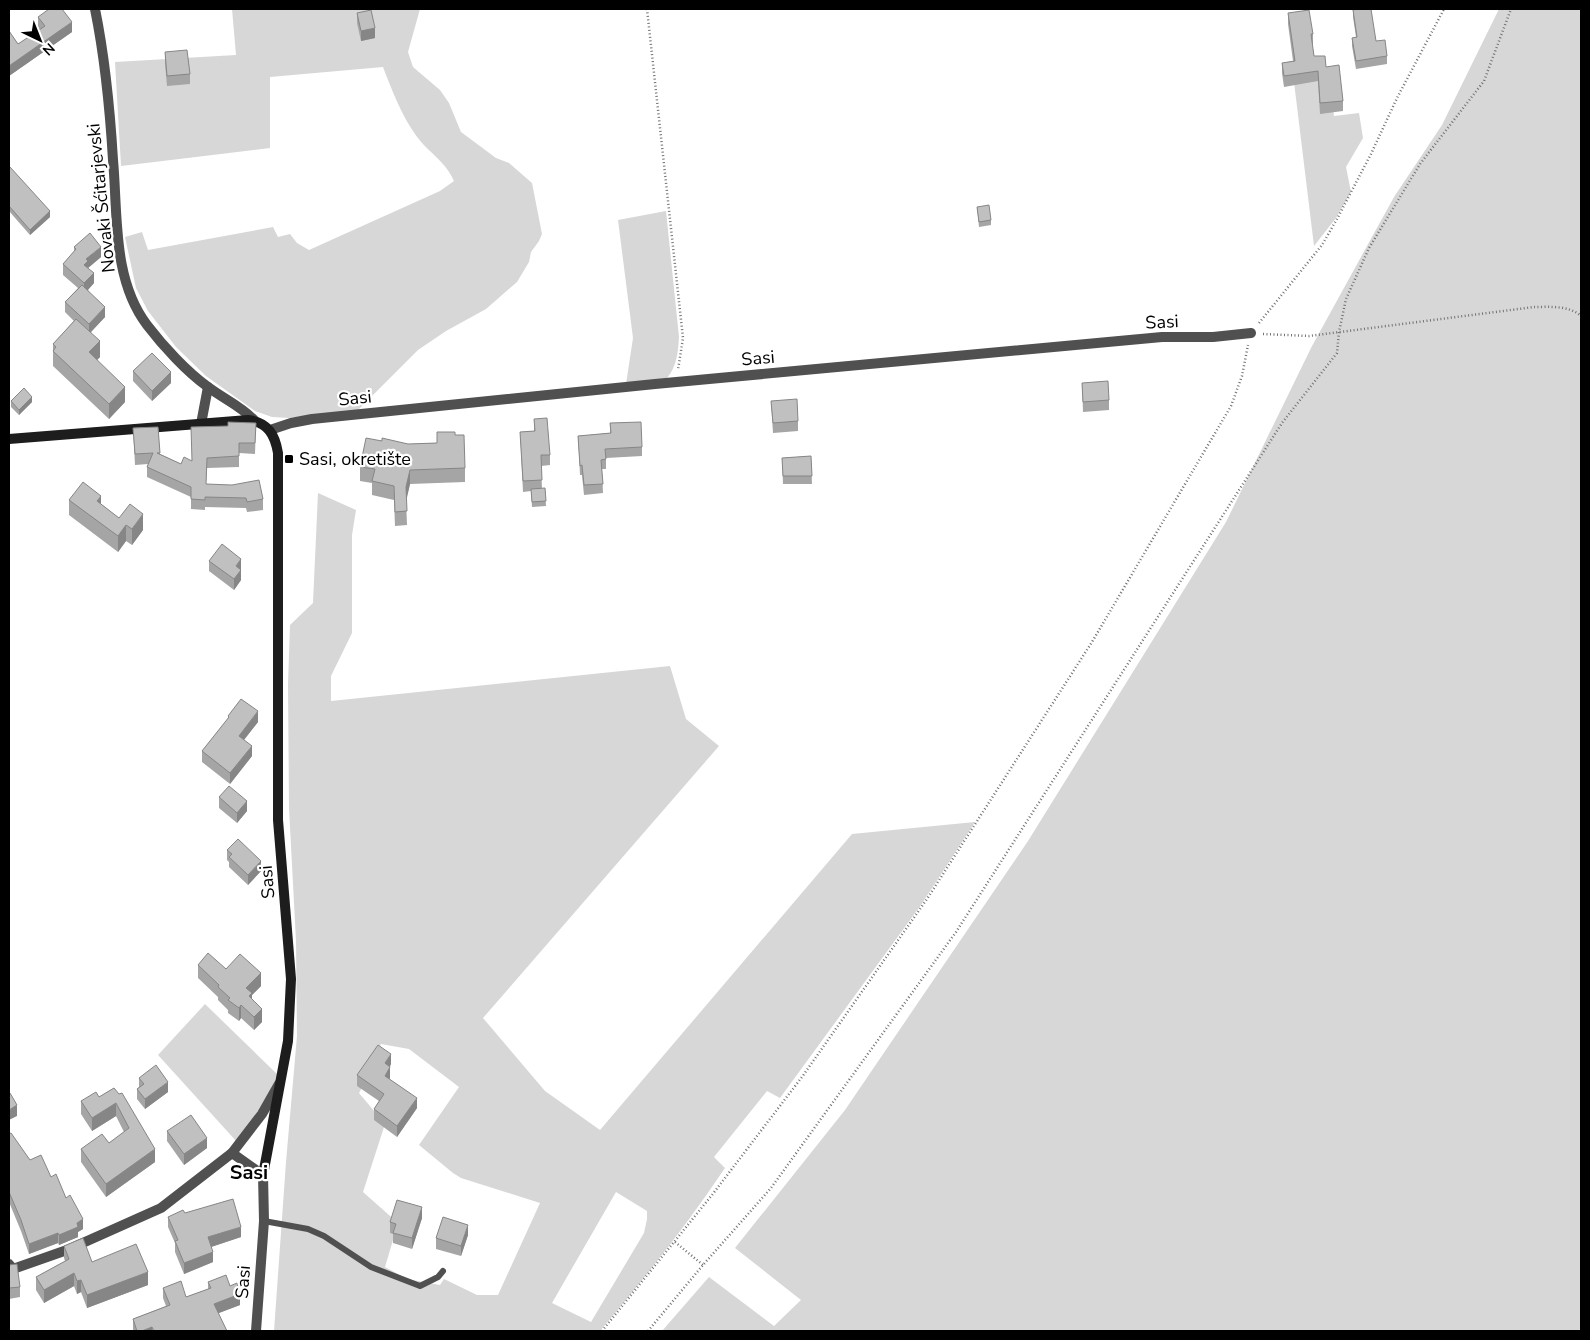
<svg xmlns="http://www.w3.org/2000/svg" width="1590" height="1340" font-family="'Nunito Sans',sans-serif">
  <rect width="100%" height="100%" fill="#fff"/>
  <g fill="#d7d7d7" fill-rule="evenodd">
    <path d="M232,9H420L408,52L413,67L440,90L449,103L461,132L496,158L509,163L532,183L542,234L539,241L531,252L529,262L517,282L486,309L446,331L418,350L358,410L289,418L272,417L255,411L206,376L176,347L148,311L136,288L125,237L142,232L148,250L273,227L278,237L290,234L297,243L309,250L440,191L454,181C445,160 427,152 415,134C402,116 391,88 383,67L270,77V148L121,166L115,62L236,55Z"/>
    <path d="M1499,9H1581V1331H662L709,1277L774,1326L801,1300L735,1248L845,1110L1028,841L1226,522L1312,346L1394,197L1442,125Z"/>
    <path d="M1329,75L1334,116L1359,113L1363,138L1346,167L1351,192L1336,218L1314,246L1294,82Z"/>
    <path d="M666,211L679,337C678,352 677,366 667,378L626,384L633,338L618,220Z"/>
    <path d="M318,493L356,510L352,535V633L331,676V701L670,666L686,719L719,746L483,1018L545,1091L600,1130L852,834L975,822L921,905L780,1098L767,1091L714,1157L725,1168C687,1225 644,1279 600,1331H274L286,1162L297,1036L296,941L289,808L288,684L290,625L313,603ZM381,1044L409,1049L459,1087L419,1145L453,1173L461,1178L540,1203L498,1295H477L444,1279L440,1285L407,1279L385,1267L398,1223L363,1192L385,1124L359,1093L367,1078ZM616,1192L647,1211V1219L644,1233L591,1322L552,1303Z"/>
    <path d="M205,1004L278,1075L272,1091L237,1142L158,1055Z"/>
  </g>
  <g fill="none" stroke-linecap="round" stroke-linejoin="round">
    <g stroke="#727272" stroke-width="2.5" stroke-dasharray="1 2.5" stroke-linecap="butt">
      <path d="M647,9L683,338L678,370"/>
      <path d="M1259,323L1322,245L1337,219L1371,154L1397,98L1444,9"/>
      <path d="M1263,334L1309,336L1534,307C1549,307 1569,305 1581,316"/>
      <path d="M675,1242L703,1265"/>
      <path d="M602,1331L712,1195L802,1077L927,899L1092,642L1231,406L1242,376L1248,345"/>
      <path d="M648,1331L703,1265L771,1188L956,932L1282,423L1337,353L1339,332L1346,299L1369,248L1420,164L1484,81L1511,9"/>
    </g>
    <path stroke="#505050" stroke-width="6" d="M264,1221L308,1229L324,1236L371,1267L420,1286L438,1277L443,1271"/>
    <g stroke="#505050" stroke-width="10">
      <path d="M95,9C105,58 110,110 113,160C118,214 112,279 147,325C163,346 187,372 208,387C224,399 241,406 254,420"/>
      <path d="M201,424L208,387"/>
      <path d="M270,430L291,423L312,419L655,384L1162,337H1213L1251,333"/>
      <path d="M232,1153L263,1175L264,1221L256,1331"/>
      <path d="M9,1264L13,1269L67,1250L161,1208L232,1153L262,1114L279,1084"/>
    </g>
    <path stroke="#1d1d1d" stroke-width="10" d="M9,439L248,420C268,422 275,435 278,453V820L291,979L288,1041L263,1175"/>
  </g>
  <g fill="#a5a5a5">
    <path d="M1353,10L1387,56V64L1356,69L1352,46V38L1356,37L1353,17Z"/>
    <path d="M357,13L375,38L361,41L357,23Z"/>
    <path d="M1288,13L1313,34V44H1312L1314,56L1326,67L1343,101V111L1320,114L1318,81L1284,87L1282,73V63L1293,61L1288,24Z"/>
    <path d="M38,17L72,32L9,76V31L18,44L40,30L38,28Z"/>
    <path d="M165,52L190,74V84L167,86L165,63Z"/>
    <path d="M9,168L50,217L30,235L9,211Z"/>
    <path d="M977,207L991,220V225L979,227Z"/>
    <path d="M74,247L101,257L88,268L94,283L88,290L105,317L91,332L100,357L97,360L125,402L109,419L53,366V344L74,321L65,312V302L78,288L63,275V264L74,252Z"/>
    <path d="M133,371L171,383L152,401L133,381Z"/>
    <path d="M1082,383L1109,400V410L1083,412Z"/>
    <path d="M11,401L32,402L19,415L11,407Z"/>
    <path d="M771,401L798,421V431L773,433Z"/>
    <path d="M534,419L550,455V465L541,466L542,489L545,488L546,506L532,507L531,491L523,492L520,432L534,431Z"/>
    <path d="M256,423L255,454L239,453V467L207,468L206,484L263,499V510L247,512L246,508L205,507V510L191,509V497L147,477V467L148,464L135,465L133,428L158,427L160,454L181,464L192,461L228,426Z"/>
    <path d="M610,423L642,447V456L606,458V469H602L603,493L584,495L582,475H580L578,436L610,433Z"/>
    <path d="M455,435L465,468V482L410,484L406,499L407,525L395,526L394,500L372,495V483L360,481V467L382,441L408,444L437,443Z"/>
    <path d="M811,456L812,484H783L782,458Z"/>
    <path d="M69,500L101,504L119,518L143,530L132,545L126,541L118,552L69,515Z"/>
    <path d="M209,561L241,569V580L234,590L209,571Z"/>
    <path d="M228,716L258,722L244,740L252,756L230,784L202,762V751L228,719Z"/>
    <path d="M219,797L247,811L237,823L219,808Z"/>
    <path d="M227,850L261,871L248,885L229,867V862L227,860Z"/>
    <path d="M198,965L226,969L261,986L252,995V999L262,1022L254,1030L241,1018L239,1021L228,1013V1010L218,1000V997L198,978Z"/>
    <path d="M391,1064L390,1067V1078L389,1079L417,1108L397,1137L374,1120V1109L379,1101L357,1086V1075Z"/>
    <path d="M139,1078L168,1092L145,1109L137,1099V1089L139,1087Z"/>
    <path d="M114,1088L155,1162L106,1197L81,1162V1149L109,1143L124,1132L116,1116L92,1131L81,1114V1101L99,1097Z"/>
    <path d="M167,1131L207,1148L184,1165L167,1141Z"/>
    <path d="M9,1134L30,1160L51,1177L66,1198L83,1229L78,1232V1237L59,1245L58,1243L29,1254L21,1231L9,1202Z"/>
    <path d="M185,1213L241,1237L211,1247L213,1262L184,1274L175,1252V1243L168,1227V1217Z"/>
    <path d="M422,1218L412,1249L393,1243V1234L390,1233V1222Z"/>
    <path d="M468,1235L461,1256L436,1249V1238Z"/>
    <path d="M64,1246L92,1262L148,1285L87,1308L81,1292L77,1294L74,1286L44,1303L36,1290V1277L65,1261L64,1258Z"/>
    <path d="M9,1265L20,1287V1297L9,1299Z"/>
    <path d="M208,1282L230,1286L240,1305L218,1313L227,1331H133V1319L166,1306L163,1298V1288L186,1297L208,1289Z"/>
  </g>
  <g fill="#868686">
    <path d="M72,22V32L9,76V66Z"/>
    <path d="M375,28V38L361,41V31Z"/>
    <path d="M50,211V217L30,235V230Z"/>
    <path d="M101,247V257L88,268L84,265L86,259Z"/>
    <path d="M94,273V283L84,294V283Z"/>
    <path d="M105,307V317L89,334V324Z"/>
    <path d="M100,341V357L89,368V352Z"/>
    <path d="M171,372V383L152,401V391Z"/>
    <path d="M125,387V402L109,419V404Z"/>
    <path d="M32,397V402L19,415V410Z"/>
    <path d="M410,470V484L406,502V487Z"/>
    <path d="M101,496V512L97,501Z"/>
    <path d="M143,514V530L132,545V529Z"/>
    <path d="M126,525V541L118,552V536Z"/>
    <path d="M241,559V569L236,576V566Z"/>
    <path d="M241,570V580L234,590V579Z"/>
    <path d="M258,711V722L239,746V736Z"/>
    <path d="M252,746V756L230,784V773Z"/>
    <path d="M247,801V811L237,823V813Z"/>
    <path d="M261,861V871L248,885V875Z"/>
    <path d="M261,973V986L252,995V1007L246,988Z"/>
    <path d="M241,1005V1018L239,1021V1008Z"/>
    <path d="M262,1009V1022L254,1030V1017Z"/>
    <path d="M391,1054V1064L385,1074V1063Z"/>
    <path d="M390,1067V1078L385,1086V1076Z"/>
    <path d="M168,1082V1092L145,1109V1099Z"/>
    <path d="M417,1098V1108L397,1137V1126Z"/>
    <path d="M116,1103V1116L92,1131V1118Z"/>
    <path d="M17,1105V1116L9,1120V1110Z"/>
    <path d="M207,1138V1148L184,1165V1154Z"/>
    <path d="M155,1149V1162L106,1197V1184Z"/>
    <path d="M422,1207V1218L412,1249V1238Z"/>
    <path d="M83,1219V1229L78,1232V1237L59,1245V1235Z"/>
    <path d="M468,1225V1235L461,1256V1246Z"/>
    <path d="M241,1227V1237L208,1248V1237Z"/>
    <path d="M58,1233V1243L29,1254V1244Z"/>
    <path d="M213,1252V1262L184,1274V1263Z"/>
    <path d="M148,1272V1285L87,1308V1295Z"/>
    <path d="M74,1273V1286L44,1303V1290Z"/>
    <path d="M81,1280V1292L77,1294V1281Z"/>
    <path d="M240,1294V1305L214,1315V1304Z"/>
    <path d="M152,1327V1331H142Z"/>
  </g>
  <g fill="#c0c0c0" stroke="#868686">
    <path d="M49,9H62L72,22L9,66V31L18,44L45,26L38,17Z"/>
    <path d="M1358,9H1371L1376,41L1385,40L1387,56L1356,61L1352,38L1357,37L1353,10Z"/>
    <path d="M371,10L375,28L361,31L357,13Z"/>
    <path d="M1309,10L1313,34H1311L1314,56H1325L1326,67L1339,65L1343,101L1320,103L1318,71L1284,76L1282,63L1295,61L1288,13Z"/>
    <path d="M187,50L190,74L167,76L165,52Z"/>
    <path d="M10,167L50,211L30,230L9,206V168Z"/>
    <path d="M989,205L991,220L979,222L977,207Z"/>
    <path d="M90,233L101,247L86,259L88,261L84,265L94,273L84,283L63,264L76,249L74,247Z"/>
    <path d="M82,285L105,307L89,324L65,302Z"/>
    <path d="M76,319L100,341L89,352L125,387L109,404L53,351L56,347L53,344Z"/>
    <path d="M152,353L171,372L152,391L133,371Z"/>
    <path d="M1108,381L1109,400L1083,402L1082,383Z"/>
    <path d="M24,388L32,397L19,410L11,401Z"/>
    <path d="M797,399L798,421L773,423L771,401Z"/>
    <path d="M547,418L550,455H541L542,480L523,481L520,432L535,431L534,419Z"/>
    <path d="M228,422L256,423L255,443H239V456L207,458L206,484L232,485L259,480L263,499L247,502L246,498L205,497V500L191,499V487L147,467L153,453L135,454L133,428L158,427L160,453H157L181,464L184,457L192,461L191,427L228,426Z"/>
    <path d="M641,422L642,447L605,449L606,459L601,460L603,484L584,485L582,465L580,466L578,436L611,433L610,423Z"/>
    <path d="M437,432H455V435H464L465,468L410,470L406,487L407,511L395,512L394,486L372,481L375,469L360,467L366,438L382,441V438L408,444L437,443Z"/>
    <path d="M811,456L812,476H783L782,458Z"/>
    <path d="M83,482L101,496L97,501L119,518L130,504L143,514L132,529L126,525L118,536L69,500Z"/>
    <path d="M545,488L546,501L532,502L531,489Z"/>
    <path d="M222,544L241,559L236,566L241,570L234,579L209,561Z"/>
    <path d="M241,699L258,711L239,736L252,746L230,773L202,751L229,717L228,716Z"/>
    <path d="M229,786L247,801L237,813L219,797Z"/>
    <path d="M238,839L261,861L248,875L229,857L232,854L227,850Z"/>
    <path d="M208,953L226,969L240,954L261,973L246,988L252,993L249,996L262,1009L254,1017L241,1005L239,1008L228,1000L230,998L218,987L219,985L198,965Z"/>
    <path d="M378,1045L391,1054L385,1063L390,1067L385,1076L417,1098L397,1126L374,1109L384,1094L357,1075Z"/>
    <path d="M156,1065L168,1082L145,1099L137,1089L144,1084L139,1078Z"/>
    <path d="M114,1088L119,1094L122,1093L155,1149L106,1184L81,1149L102,1134L109,1143L129,1128L116,1103L92,1118L81,1101L96,1092L99,1097Z"/>
    <path d="M10,1093L17,1105L9,1110V1094Z"/>
    <path d="M191,1115L207,1138L184,1154L167,1131Z"/>
    <path d="M11,1133L30,1160L41,1155L51,1177L56,1174L66,1198L70,1195L83,1219L77,1223L78,1227L59,1235L58,1233L29,1244L21,1220L9,1192V1134Z"/>
    <path d="M233,1199L241,1227L208,1237L213,1252L184,1263L175,1241L178,1240L168,1217L183,1210L185,1213Z"/>
    <path d="M397,1200L422,1207L412,1238L393,1233L396,1224L390,1222Z"/>
    <path d="M443,1217L468,1225L461,1246L436,1238Z"/>
    <path d="M83,1238L92,1262L136,1244L148,1272L87,1295L81,1280L77,1281L74,1273L44,1290L36,1277L69,1259L64,1246Z"/>
    <path d="M17,1264L20,1287L9,1288V1265Z"/>
    <path d="M226,1275L230,1286L237,1283L240,1294L214,1304L227,1331H154L152,1327L142,1331H137L133,1319L170,1305L163,1288L181,1281L186,1297L211,1288L208,1282Z"/>
  </g>
  <rect fill="#000" stroke="#fff" stroke-width="2" x="284" y="454" width="10" height="10" rx="2.5"/>
  <g text-anchor="middle" dominant-baseline="central" stroke-width="4.5" stroke-linejoin="round" paint-order="stroke">
    <g font-size="18" fill="#000" stroke="#fff">
      <text transform="translate(101 198) rotate(-96)">Novaki Šćitarjevski</text>
      <text transform="translate(1162 322) rotate(-3)">Sasi</text>
      <text transform="translate(758 358) rotate(-5)">Sasi</text>
      <text transform="translate(355 398) rotate(-6)">Sasi</text>
      <text transform="translate(267 882) rotate(-95)">Sasi</text>
      <text transform="translate(243 1282) rotate(-86)">Sasi</text>
    </g>
    <g font-size="18" fill="#000" stroke="#fff" text-anchor="start">
      <text x="299" y="459">Sasi, okretište</text>
    </g>
    <g font-size="20" font-weight="bold" fill="#000" stroke="#fff">
      <text x="249" y="1172">Sasi</text>
    </g>
  </g>
  <rect width="1590" height="1340" fill="none" stroke="#000000" stroke-width="20"/>
  <g transform="translate(40 40) rotate(137)" stroke="#ffffff" stroke-width="4" paint-order="stroke">
  <path d="M0-4L9 19L0 12L-9 19Z" fill="#000000"/>
  <text y="-8" font-size="14" font-weight="bold" text-anchor="middle" fill="#000000">N</text>
  </g>
</svg>
